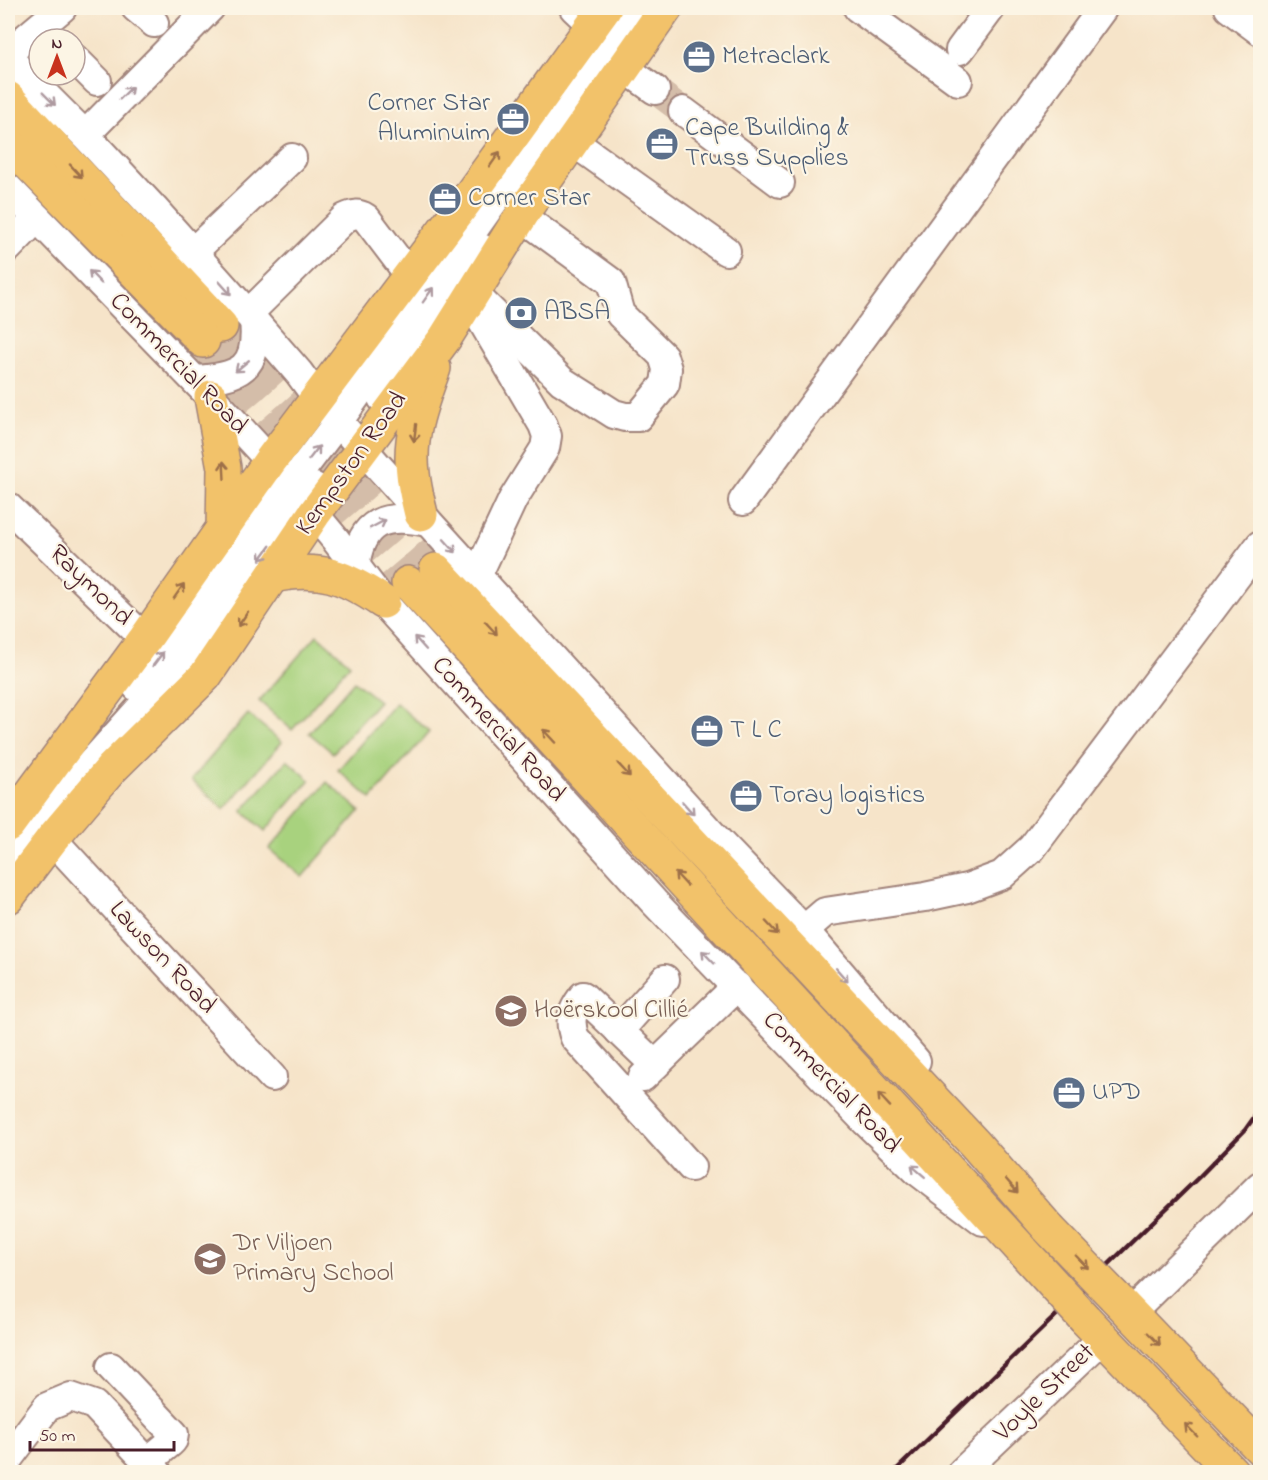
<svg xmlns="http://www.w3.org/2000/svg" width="1268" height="1480" font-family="'Indie Flower',sans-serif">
  <rect width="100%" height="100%" fill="#fcf5e5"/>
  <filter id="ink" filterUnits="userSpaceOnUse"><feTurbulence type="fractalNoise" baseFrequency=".0167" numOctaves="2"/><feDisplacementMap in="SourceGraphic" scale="12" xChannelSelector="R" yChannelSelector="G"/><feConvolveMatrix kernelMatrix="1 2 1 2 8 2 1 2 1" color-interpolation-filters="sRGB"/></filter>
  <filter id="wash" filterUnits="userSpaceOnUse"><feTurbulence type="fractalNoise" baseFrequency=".008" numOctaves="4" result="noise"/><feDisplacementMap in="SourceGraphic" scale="24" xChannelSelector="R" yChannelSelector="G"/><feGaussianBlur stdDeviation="1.35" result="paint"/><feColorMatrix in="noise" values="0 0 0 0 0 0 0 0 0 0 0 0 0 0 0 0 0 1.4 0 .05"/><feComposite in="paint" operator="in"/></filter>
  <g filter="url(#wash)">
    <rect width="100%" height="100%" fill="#f6e4c9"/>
    <g fill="#a8d27e" stroke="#797854" stroke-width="1.5">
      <path d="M317,635L350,664L292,730L259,701Z"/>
      <path d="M354,681L379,701L333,753L309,733Z"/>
      <path d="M396,703L429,732L371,799L338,770Z"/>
      <path d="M248,714L282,742L224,809L191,780Z"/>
      <path d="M287,760L310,780L265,831L242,811Z"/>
      <path d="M327,782L360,811L302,877L269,849Z"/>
    </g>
  </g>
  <g filter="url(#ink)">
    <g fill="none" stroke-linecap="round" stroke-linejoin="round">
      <path stroke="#d4bda9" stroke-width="28" stroke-dasharray="28 14" stroke-linecap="butt" d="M655,90L683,111"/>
      <g stroke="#d4bda9" stroke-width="33" stroke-dasharray="33 16" stroke-linecap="butt">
        <path d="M221,326L436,570"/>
        <path d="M203,341L408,583"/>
      </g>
      <defs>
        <g id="minor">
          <path d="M136,8L154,23"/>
          <path d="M574,8L591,24"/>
          <path d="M858,8L958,81"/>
          <path d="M1229,8L1260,31"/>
          <path d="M960,50L991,8"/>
          <path d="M8,53L62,8"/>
          <path d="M8,58L85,135L155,210L248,314L299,373L318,399L421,514L720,843L804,930L916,1061"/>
          <path d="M75,59L97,81"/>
          <path d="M623,67L655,90"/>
          <path d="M683,111L780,183"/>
          <path d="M85,135L210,8"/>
          <path d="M572,141L726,251"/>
          <path d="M8,188L211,397L270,461L335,539L383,602L654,902L866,1122L916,1170L983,1221"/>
          <path d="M8,248L37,218"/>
          <path d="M193,252L292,158"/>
          <path d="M473,293L562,381L614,414L625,417H638L665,384L667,369L663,356L620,314L611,282L521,216"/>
          <path d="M475,309L543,425L547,436L545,448L513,499L477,576"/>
          <path d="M248,314L345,218C353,214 358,213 366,218L410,276"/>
          <path d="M195,380C240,377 259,369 254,320"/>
          <path d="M382,398L483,249"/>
          <path d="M743,501L1103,8"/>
          <path d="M8,507L145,639"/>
          <path d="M355,567C361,520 385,513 428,522"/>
          <path d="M137,687L338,422L630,8"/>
          <path d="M39,833L86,769L203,638L315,487"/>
          <path d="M52,839L272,1077"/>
          <path d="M8,855L42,809"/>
          <path d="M804,930L825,912L925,897L967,888L1002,875L1032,848L1260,545"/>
          <path d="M619,1031L665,979"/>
          <path d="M655,1065L583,996C572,1011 568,1020 575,1038L691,1167"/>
          <path d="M643,1077L737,986"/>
          <path d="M1130,1314L1260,1186"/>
          <path d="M111,1367L174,1434L173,1440L170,1443L147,1462"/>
          <path d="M8,1459L47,1407L71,1397L94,1405L157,1472"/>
          <path d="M962,1472L1103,1338"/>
        </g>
        <g id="major">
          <path d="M8,98L221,326"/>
          <path d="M8,143L203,341"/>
          <path d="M211,397L224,468L223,529"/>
          <path d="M421,514C418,501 414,487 413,473C408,436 422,401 434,368"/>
          <path d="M436,570L975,1144L1049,1229"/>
          <path d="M273,576C321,566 344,576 383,602"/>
          <path d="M408,583L1023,1251"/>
          <path d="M8,825L145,639L270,461L465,202L605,8"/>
          <path d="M8,897L52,839L112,768L205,676L314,514L445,338L528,205L666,8"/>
          <path d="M1114,1296L1260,1448"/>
          <path d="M1085,1319L1232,1472"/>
        </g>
      </defs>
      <use href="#minor" stroke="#a0827a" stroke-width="32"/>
      <use href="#major" stroke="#a0827a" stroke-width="36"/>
      <use href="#minor" stroke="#fff" stroke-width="28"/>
      <use href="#major" stroke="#f2c26a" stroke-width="33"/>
      <path stroke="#4a1f2b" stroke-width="4.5" d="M894,1472L1200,1176L1245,1130L1260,1109"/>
      <defs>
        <g id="major-bridge">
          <path d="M1049,1229L1114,1296"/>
          <path d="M1023,1251L1085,1319"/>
        </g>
      </defs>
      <use href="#major-bridge" stroke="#a0827a" stroke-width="36" stroke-linecap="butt"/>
      <use href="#major-bridge" stroke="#f2c26a" stroke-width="33"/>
    </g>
    <defs><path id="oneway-shaft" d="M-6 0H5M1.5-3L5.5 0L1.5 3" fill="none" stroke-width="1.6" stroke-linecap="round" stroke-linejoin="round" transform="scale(1.5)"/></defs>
    <g stroke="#ae9aa0">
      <use href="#oneway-shaft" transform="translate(126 93) rotate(-45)"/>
      <use href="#oneway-shaft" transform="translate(49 99) rotate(45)"/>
      <use href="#oneway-shaft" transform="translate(95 277) rotate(-134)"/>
      <use href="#oneway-shaft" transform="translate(225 288) rotate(48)"/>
      <use href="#oneway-shaft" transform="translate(428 295) rotate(-55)"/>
      <use href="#oneway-shaft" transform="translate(242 366) rotate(140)"/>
      <use href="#oneway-shaft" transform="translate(314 453) rotate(-52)"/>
      <use href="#oneway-shaft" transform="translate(378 524) rotate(-28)"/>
      <use href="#oneway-shaft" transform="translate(450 546) rotate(48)"/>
      <use href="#oneway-shaft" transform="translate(265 553) rotate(126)"/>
      <use href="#oneway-shaft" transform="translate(420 643) rotate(-132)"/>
      <use href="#oneway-shaft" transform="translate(158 659) rotate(-53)"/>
      <use href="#oneway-shaft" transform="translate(688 808) rotate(48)"/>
      <use href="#oneway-shaft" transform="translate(708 957) rotate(-134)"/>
      <use href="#oneway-shaft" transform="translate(842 975) rotate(49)"/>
      <use href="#oneway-shaft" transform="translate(918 1171) rotate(-139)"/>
    </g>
    <g stroke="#9e704a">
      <use href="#oneway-shaft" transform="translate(495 159) rotate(-55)"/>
      <use href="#oneway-shaft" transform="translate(76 171) rotate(47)"/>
      <use href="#oneway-shaft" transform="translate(415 433) rotate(97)"/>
      <use href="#oneway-shaft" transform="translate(224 470) rotate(-93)"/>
      <use href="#oneway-shaft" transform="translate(179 591) rotate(-55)"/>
      <use href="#oneway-shaft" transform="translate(243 619) rotate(124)"/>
      <use href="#oneway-shaft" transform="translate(491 628) rotate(47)"/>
      <use href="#oneway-shaft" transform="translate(549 736) rotate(-133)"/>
      <use href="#oneway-shaft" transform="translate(624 770) rotate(47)"/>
      <use href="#oneway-shaft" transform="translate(681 879) rotate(-133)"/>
      <use href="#oneway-shaft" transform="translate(772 928) rotate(47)"/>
      <use href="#oneway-shaft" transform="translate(884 1100) rotate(-133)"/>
      <use href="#oneway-shaft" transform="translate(1012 1186) rotate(49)"/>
      <use href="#oneway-shaft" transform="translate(1082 1262) rotate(46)"/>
      <use href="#oneway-shaft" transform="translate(1154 1339) rotate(46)"/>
      <use href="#oneway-shaft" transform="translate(1191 1430) rotate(-134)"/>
    </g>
  </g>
  <defs>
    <symbol id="office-disc" viewBox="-11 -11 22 22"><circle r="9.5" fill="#5c6f8a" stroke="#fcf5e5"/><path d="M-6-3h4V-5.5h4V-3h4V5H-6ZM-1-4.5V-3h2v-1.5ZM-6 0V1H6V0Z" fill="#fff"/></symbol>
    <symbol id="bank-disc" viewBox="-11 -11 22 22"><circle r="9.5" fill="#5c6f8a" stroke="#fcf5e5"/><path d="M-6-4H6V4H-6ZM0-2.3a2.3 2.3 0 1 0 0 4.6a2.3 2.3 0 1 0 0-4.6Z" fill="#fff"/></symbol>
    <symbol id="school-disc" viewBox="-11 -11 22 22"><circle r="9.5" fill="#8d6e63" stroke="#fcf5e5"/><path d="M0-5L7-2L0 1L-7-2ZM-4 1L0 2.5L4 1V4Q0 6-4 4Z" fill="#fff"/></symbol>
  </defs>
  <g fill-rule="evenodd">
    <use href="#office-disc" x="680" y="38" width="38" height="38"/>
    <use href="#office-disc" x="494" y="100" width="38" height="38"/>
    <use href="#office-disc" x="643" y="125" width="38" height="38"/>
    <use href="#office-disc" x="426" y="180" width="38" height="38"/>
    <use href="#bank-disc" x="502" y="294" width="38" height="38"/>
    <use href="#office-disc" x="688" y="712" width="38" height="38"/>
    <use href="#office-disc" x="727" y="777" width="38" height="38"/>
    <use href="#school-disc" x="492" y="992" width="38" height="38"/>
    <use href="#office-disc" x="1050" y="1074" width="38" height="38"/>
    <use href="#school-disc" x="191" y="1240" width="38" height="38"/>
  </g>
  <g text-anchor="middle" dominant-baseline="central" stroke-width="4.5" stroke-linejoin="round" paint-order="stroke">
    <g font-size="26" fill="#4e5e75" stroke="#fcf5e5" text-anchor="start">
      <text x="722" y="57">Metraclark</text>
      <text x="490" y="104" text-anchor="end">Corner Star<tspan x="490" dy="30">Aluminuim</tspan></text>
      <text x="685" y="129">Cape Building &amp;<tspan x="685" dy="30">Truss Supplies</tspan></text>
      <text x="468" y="199">Corner Star</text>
      <text x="544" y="313">ABSA</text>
      <text x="730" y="731">T L C</text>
      <text x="769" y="796">Toray logistics</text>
      <text x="1092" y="1093">UPD</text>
    </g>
    <g font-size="26" fill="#4a1f2b" stroke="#fcf5e5">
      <text transform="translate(178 364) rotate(46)">Commercial Road</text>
      <text transform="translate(352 464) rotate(-54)">Kempston Road</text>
      <text transform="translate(90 586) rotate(44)">Raymond</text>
      <text transform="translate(498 730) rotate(48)">Commercial Road</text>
      <text transform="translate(162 958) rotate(47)">Lawson Road</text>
      <text transform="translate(831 1083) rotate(46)">Commercial Road</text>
      <text transform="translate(1045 1393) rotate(-44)">Voyle Street</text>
    </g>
    <g font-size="26" fill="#785e54" stroke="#fcf5e5" text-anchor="start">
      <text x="534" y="1011">Hoërskool Cillié</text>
      <text x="233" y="1244">Dr Viljoen<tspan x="233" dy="30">Primary School</tspan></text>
    </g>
  </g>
  <rect width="1268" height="1480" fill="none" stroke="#fcf5e5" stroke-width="30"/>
  <g transform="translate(57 57)"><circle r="28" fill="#fcf5e5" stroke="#b59f9b" stroke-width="1.5"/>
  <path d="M0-4.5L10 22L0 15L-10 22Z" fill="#c8321e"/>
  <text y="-9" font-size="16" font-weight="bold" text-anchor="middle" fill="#4a1f2b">N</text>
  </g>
  <path d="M30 1441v9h144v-9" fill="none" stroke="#4a1f2b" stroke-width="3"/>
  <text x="39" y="1441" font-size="18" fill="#4a1f2b" stroke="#fcf5e5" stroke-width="4.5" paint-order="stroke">50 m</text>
</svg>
